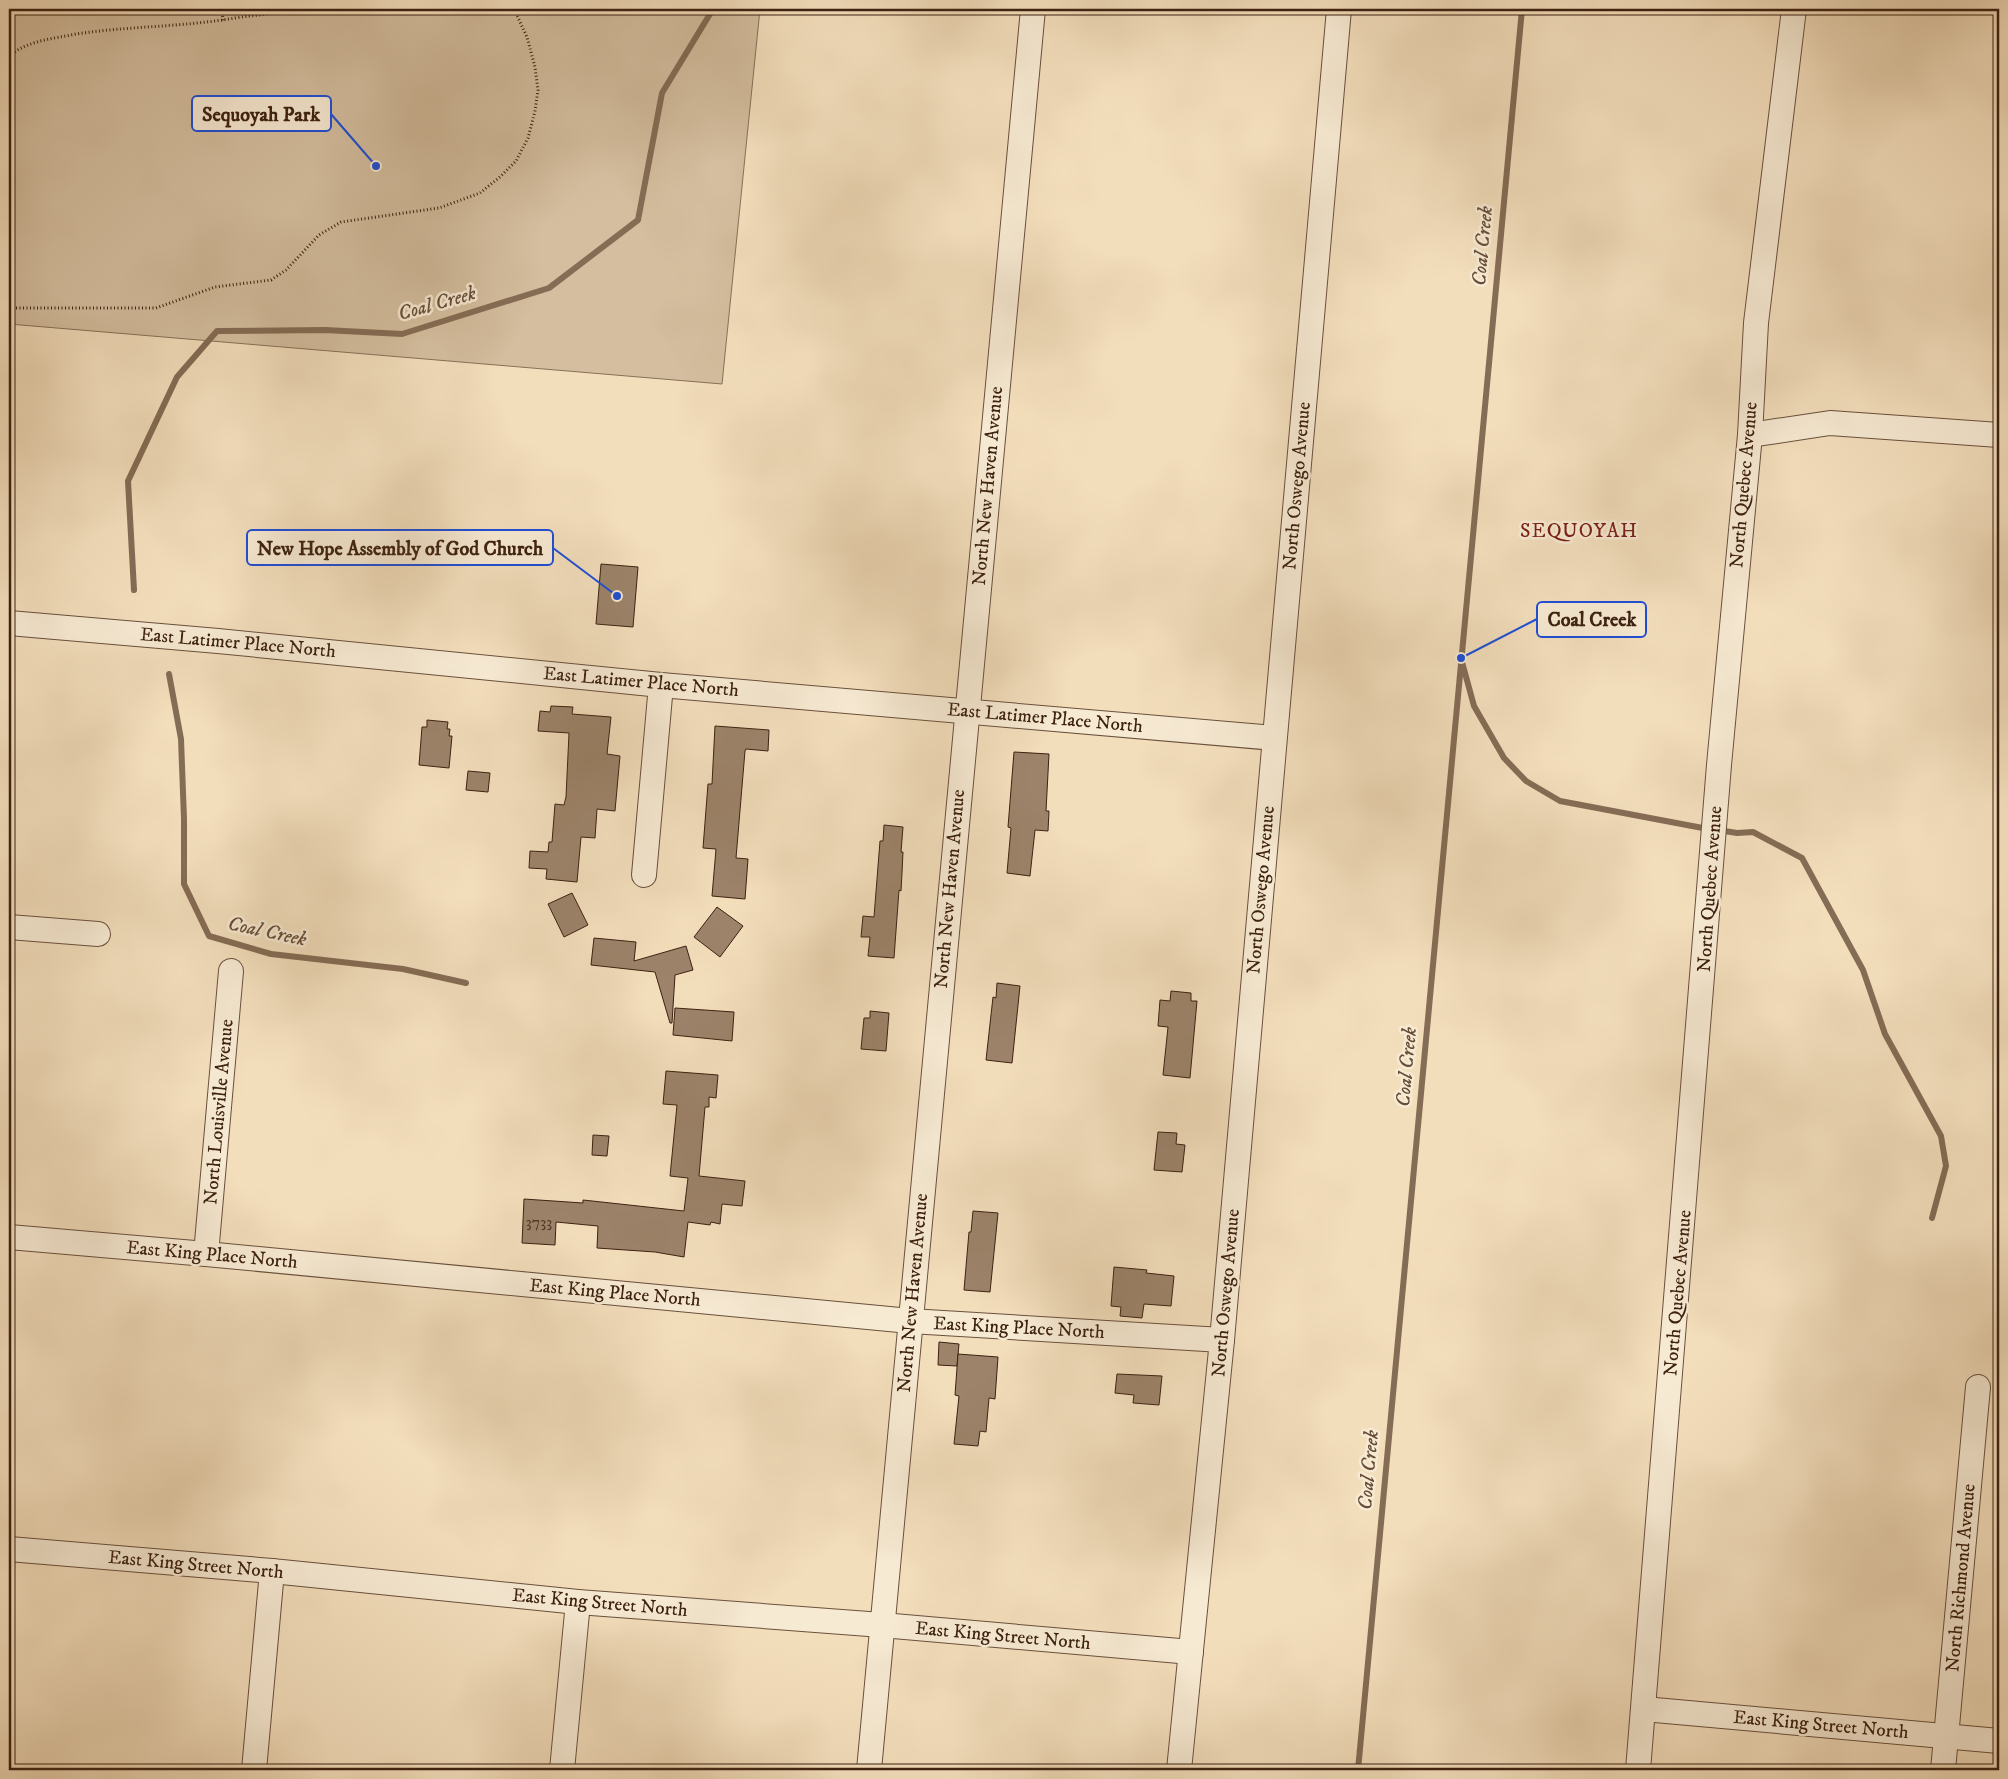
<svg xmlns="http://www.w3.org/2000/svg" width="2008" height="1779" font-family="'IM FELL DW Pica',serif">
  <rect width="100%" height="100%" fill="#f3debc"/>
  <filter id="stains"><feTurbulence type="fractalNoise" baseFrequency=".004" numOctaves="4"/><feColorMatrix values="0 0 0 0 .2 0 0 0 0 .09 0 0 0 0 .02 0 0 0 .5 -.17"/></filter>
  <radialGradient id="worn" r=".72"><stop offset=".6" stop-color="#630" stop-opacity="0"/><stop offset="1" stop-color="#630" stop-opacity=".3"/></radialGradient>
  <path fill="#d4be9f" stroke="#887058" d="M9,9H760L722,384L9,324Z"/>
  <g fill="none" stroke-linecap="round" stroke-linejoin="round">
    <g stroke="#856c55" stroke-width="6">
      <path d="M134,590L128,481L177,377L217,331L325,330L402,334L549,288L638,220L662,93L713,9"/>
      <path d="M1462,662L1474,706L1504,758L1526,781L1560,801L1708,829"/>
      <path d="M169,674L181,739L184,819V884L209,936L271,954L403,969L466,983"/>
      <path d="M1718,830L1737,833L1753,832L1802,858L1863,970L1885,1034L1941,1136L1946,1166L1932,1218"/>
      <path d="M1358,1770L1522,9"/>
    </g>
  </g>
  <g fill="#9c836a" stroke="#3d2111">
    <path d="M601,564L638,567L633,627L596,624Z"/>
    <path d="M551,706L573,707L572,714L611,717L607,754L620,756L615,811L597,809L595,838L581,837L577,882L546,879L547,869L529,868L530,851L548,852L549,842H552L555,804L564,805L566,797L569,733L538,731L540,711L550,712Z"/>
    <path d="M427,720L448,722L447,729H450L449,736H452L449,768L419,765L422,727H427Z"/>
    <path d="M715,726L769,730L768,751L746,749L745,751L736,858L748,859L745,899L712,896L716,849L703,848L708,784H712Z"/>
    <path d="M1014,752L1049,754L1046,811H1049L1048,831L1035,830L1030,876L1007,873L1011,828L1008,827Z"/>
    <path d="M468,771L490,773L488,792L466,790Z"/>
    <path d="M884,825L903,827L901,852H903L902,873L901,891L899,890L894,958L868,956L870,937H861L863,916L874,917L880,841H883Z"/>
    <path d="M572,893L588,925L564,937L548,904Z"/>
    <path d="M717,907L743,926L720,957L694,937Z"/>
    <path d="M594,938L636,942L634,961L686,946L693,970L675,975L672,1023H670L655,972L591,965Z"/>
    <path d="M997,983L1020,986L1012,1063L986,1060L993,997L996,998Z"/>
    <path d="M1171,991L1191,993V1001H1197L1190,1078L1163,1075L1168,1027L1158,1026L1160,1000L1170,1001Z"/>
    <path d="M675,1008L734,1012L732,1041L673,1035Z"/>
    <path d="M870,1011L889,1013L886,1051L861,1049L864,1018H870Z"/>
    <path d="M666,1071L718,1075L716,1098L709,1097V1107H705L699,1176L745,1181L742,1206L722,1204L720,1224L711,1222L710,1225L688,1222L684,1257L655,1252L597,1248L598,1226L556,1222L555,1245L522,1243L524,1199L583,1203V1200L684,1211L688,1178L670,1176L677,1105L663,1104Z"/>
    <path d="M1158,1132L1177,1133L1176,1144L1185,1145L1182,1172L1154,1170Z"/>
    <path d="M593,1135L609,1136L607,1156L592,1155Z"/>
    <path d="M973,1211L998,1213L990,1292L964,1290L969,1232H971Z"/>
    <path d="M1114,1267L1147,1270L1146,1273L1174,1276L1171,1306L1144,1304L1142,1318L1120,1316L1121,1307L1111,1306Z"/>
    <path d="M939,1342L959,1344L957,1366L938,1365Z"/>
    <path d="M958,1354L998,1357L995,1399L989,1398L986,1432L980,1431L978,1446L954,1444L959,1396L955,1395Z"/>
    <path d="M1117,1374L1162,1376L1159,1405L1133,1403L1134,1395L1115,1393Z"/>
  </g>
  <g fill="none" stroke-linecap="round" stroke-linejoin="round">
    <defs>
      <g id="minor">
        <path d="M1750,435L1830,423L1999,435"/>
        <path d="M9,623L218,641L661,685L1274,738"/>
        <path d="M644,875L661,685"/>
        <path d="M9,927L98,934"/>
        <path d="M9,1237L206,1254L910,1321L1222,1340"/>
        <path d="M206,1254L231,971"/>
        <path d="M9,1549L272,1571L578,1602L882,1625L1191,1652"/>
        <path d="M1644,1709L1999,1741"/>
        <path d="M254,1770L272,1571"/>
        <path d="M562,1770L578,1602"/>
        <path d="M869,1770L1033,9"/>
        <path d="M1179,1770L1222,1340L1339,9"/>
        <path d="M1638,1770L1719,765L1750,435L1756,323L1794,9"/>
        <path d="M1943,1770L1978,1387"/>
      </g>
    </defs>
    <use href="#minor" stroke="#6a503c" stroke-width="26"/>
    <g stroke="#3d2111" stroke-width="3" stroke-dasharray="1 2.5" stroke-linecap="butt">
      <path d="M222,9L223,21"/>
      <path d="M9,56C29,40 52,39 76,34C129,26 183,27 235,18C254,15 269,15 287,9"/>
      <path d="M9,308H156L215,287L271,280L286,270L319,235L341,222L439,208L480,193L501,176L516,161L528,138L535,111L538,90L535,67L527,37L514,9"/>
    </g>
    <use href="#minor" stroke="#f7ead3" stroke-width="24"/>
  </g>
  <g text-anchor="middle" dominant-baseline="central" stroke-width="5" stroke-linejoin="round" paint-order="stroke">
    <g font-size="16" fill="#553a27">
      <text x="539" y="1222">3733</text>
    </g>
    <g font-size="19" fill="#3d2111" stroke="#f7ead3">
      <text transform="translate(1744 485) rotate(-85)">North Quebec Avenue</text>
      <text transform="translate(988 486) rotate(-85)">North New Haven Avenue</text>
      <text transform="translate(1297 486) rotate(-85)">North Oswego Avenue</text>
      <text transform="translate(238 643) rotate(5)">East Latimer Place North</text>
      <text transform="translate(641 682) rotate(5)">East Latimer Place North</text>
      <text transform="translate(1045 718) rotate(5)">East Latimer Place North</text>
      <text transform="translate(950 889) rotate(-85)">North New Haven Avenue</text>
      <text transform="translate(1710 889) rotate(-86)">North Quebec Avenue</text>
      <text transform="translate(1261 890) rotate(-85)">North Oswego Avenue</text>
      <text transform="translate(219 1112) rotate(-85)">North Louisville Avenue</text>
      <text transform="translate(212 1255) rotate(5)">East King Place North</text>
      <text transform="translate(615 1293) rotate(5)">East King Place North</text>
      <text transform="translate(913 1293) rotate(-85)">North New Haven Avenue</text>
      <text transform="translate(1226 1293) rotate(-85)">North Oswego Avenue</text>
      <text transform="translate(1678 1293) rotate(-85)">North Quebec Avenue</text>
      <text transform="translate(1019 1328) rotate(3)">East King Place North</text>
      <text transform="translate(196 1565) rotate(5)">East King Street North</text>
      <text transform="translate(1961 1578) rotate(-85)">North Richmond Avenue</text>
      <text transform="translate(600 1603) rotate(5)">East King Street North</text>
      <text transform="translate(1003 1636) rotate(5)">East King Street North</text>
      <text transform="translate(1821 1725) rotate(5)">East King Street North</text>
    </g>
    <g font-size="20" font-style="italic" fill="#674d39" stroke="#f7ead3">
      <text transform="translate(1483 246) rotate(-85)">Coal Creek</text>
      <text transform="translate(437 304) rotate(-16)">Coal Creek</text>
      <text transform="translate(267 932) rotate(12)">Coal Creek</text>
      <text transform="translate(1407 1067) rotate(-85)">Coal Creek</text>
      <text transform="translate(1369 1470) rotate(-85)">Coal Creek</text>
    </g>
    <g font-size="20" letter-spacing="1" fill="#7a1f14" stroke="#f7ead3">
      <text x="1579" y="531">SEQUOYAH</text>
    </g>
  </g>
  <path fill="none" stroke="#1d4ed8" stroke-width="2" d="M376 166L331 114M617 596L553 548M1461 658L1537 619"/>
  <g fill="#1d4ed8" stroke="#f7ead3" stroke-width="2">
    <circle cx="376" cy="166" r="5"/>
    <circle cx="617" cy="596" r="5"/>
    <circle cx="1461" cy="658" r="5"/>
  </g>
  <g fill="#f7ead3" stroke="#1d4ed8" stroke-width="2">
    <rect x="192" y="96" width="139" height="35" rx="5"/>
    <rect x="247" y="530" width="306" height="35" rx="5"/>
    <rect x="1537" y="602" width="109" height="35" rx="5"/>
  </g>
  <g font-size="20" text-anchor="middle" font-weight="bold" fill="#3d2111">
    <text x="261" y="121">Sequoyah Park</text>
    <text x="400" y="555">New Hope Assembly of God Church</text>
    <text x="1592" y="626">Coal Creek</text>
  </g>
  <rect width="2008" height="1779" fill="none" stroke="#f3debc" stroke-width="30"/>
  <rect x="10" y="10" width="1988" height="1759" fill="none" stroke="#3d2111" stroke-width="2.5"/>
  <rect x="15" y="15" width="1978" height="1749" fill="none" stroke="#3d2111"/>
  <rect width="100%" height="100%" filter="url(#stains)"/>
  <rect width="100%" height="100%" fill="url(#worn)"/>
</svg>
